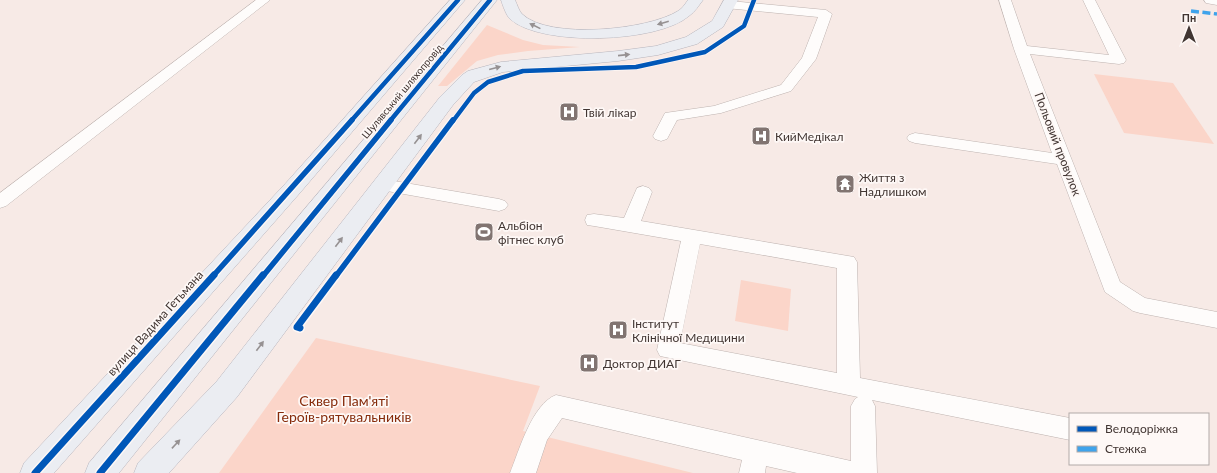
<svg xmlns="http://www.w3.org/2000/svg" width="1217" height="473" font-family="Lato,sans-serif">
  <rect width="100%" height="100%" fill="#f7eae6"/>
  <g fill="#fbd5c9">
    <path d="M487,25L523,40L543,45L580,47L528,51L498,55L477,61L447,86H438Z"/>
    <path d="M1094,74L1173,83L1214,144L1124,133Z"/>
    <path d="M741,280L791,289L788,331L735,321Z"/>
    <path d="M316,338L540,386L523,431L693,473H219Z"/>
  </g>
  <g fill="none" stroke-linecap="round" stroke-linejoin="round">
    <defs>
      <g id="service">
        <path d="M256,0H270L6,206L0,208V193Z"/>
        <path d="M999,0H1011L1027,46L1109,55L1083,0H1095L1126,60L1124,63L1119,64L1030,54L1120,282L1145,298L1217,312V328L1140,313L1133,311L1105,292L1057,164L915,143L909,141L907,138L909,135L915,133L1052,153L1014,49Z"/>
        <path d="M1204,0H1217V5L1206,3Z"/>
        <path d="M730,1L826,10L832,14L816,59L791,91L721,113L677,120L667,139L661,141L655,139L653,136L665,113L714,106L781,85L802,58L818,17L726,8L724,5L726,2Z"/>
        <path d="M382,179L499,199L505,201L508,205L505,209L499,211L376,189L373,185L376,181Z"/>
        <path d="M643,186L649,188L652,192L641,221L854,257L857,262L860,378L1070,418V440L872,400L875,406L877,473H797L766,466L765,473H739L742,460L562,418L547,440L536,473H510C519,451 532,404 556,395L851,461V406L855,399L858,397L660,356L657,350L681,241L594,226L587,225L585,220L587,215L594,214L624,218L637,188ZM700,244L837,268V373L680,343Z"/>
      </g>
      <g id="primary">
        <path d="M450,0H465L299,194L54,473H20L24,463L285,184Z"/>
        <path d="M482,0H497L119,473H85L89,463Z"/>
        <path d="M501,0H515C517,4 519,11 522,14C549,40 648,30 678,11C682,9 685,4 688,0H703C699,5 695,12 689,16C658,43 541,47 510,19C506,15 503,6 501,0Z"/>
        <path d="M724,0H738L723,27L697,44L658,55L618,61L503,72L474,82L453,105L237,397L169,473H134L138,463L217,381L440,97L462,75L468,71L501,62L618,51L656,46L686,37L712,21Z"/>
      </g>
    </defs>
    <use href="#service" stroke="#beb3b0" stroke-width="1"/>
    <use href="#primary" stroke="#b6b4bc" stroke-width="1"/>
    <use href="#service" fill="#fefcfb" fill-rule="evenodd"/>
    <use href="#primary" fill="#ebedf2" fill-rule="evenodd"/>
    <path stroke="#3fa3eb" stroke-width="3.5" stroke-dasharray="8 3.5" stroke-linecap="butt" d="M1191,11L1217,14"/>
    <defs>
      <g id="cycleway-far2">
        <path d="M351,121L458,0"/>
        <path d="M390,121L490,0"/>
        <path d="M453,121L474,93L488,82L523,71L636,67L705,52L744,26L754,0"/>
      </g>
      <g id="cycleway-far1">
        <path d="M213,276L352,120"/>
        <path d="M263,276L391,120"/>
        <path d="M336,276L453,120"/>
      </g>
      <g id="cycleway">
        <path d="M300,328L297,327L336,275"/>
        <path d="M35,473L214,275"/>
        <path d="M100,473L263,275"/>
      </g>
    </defs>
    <use href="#cycleway-far2" stroke="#fef8f6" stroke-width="6"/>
    <use href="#cycleway-far1" stroke="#fef8f6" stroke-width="8"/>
    <use href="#cycleway" stroke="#fef8f6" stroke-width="10"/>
    <use href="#cycleway-far2" stroke="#0057b8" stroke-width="4.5"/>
    <use href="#cycleway-far1" stroke="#0057b8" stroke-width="5.5"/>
    <use href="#cycleway" stroke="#0057b8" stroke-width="7"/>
  </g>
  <defs><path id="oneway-solid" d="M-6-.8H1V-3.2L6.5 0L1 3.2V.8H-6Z"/></defs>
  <g fill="#969192">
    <use href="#oneway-solid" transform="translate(663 23) rotate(164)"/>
    <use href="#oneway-solid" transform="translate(535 26) rotate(-154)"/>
    <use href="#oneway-solid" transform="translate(624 55) rotate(-6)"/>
    <use href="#oneway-solid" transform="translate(495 68) rotate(-15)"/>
    <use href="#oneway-solid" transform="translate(418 139) rotate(-53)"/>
    <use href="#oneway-solid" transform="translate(339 242) rotate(-53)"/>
    <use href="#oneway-solid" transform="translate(260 346) rotate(-53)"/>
    <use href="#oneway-solid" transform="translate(176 444) rotate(-47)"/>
  </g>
  <defs>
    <symbol id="hospital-square" viewBox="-11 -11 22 22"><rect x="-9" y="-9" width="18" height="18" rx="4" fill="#817471" stroke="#fef8f6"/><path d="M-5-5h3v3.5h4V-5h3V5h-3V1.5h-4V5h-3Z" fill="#fff"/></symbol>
    <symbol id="temple-square" viewBox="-11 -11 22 22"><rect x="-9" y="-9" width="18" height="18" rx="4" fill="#817471" stroke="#fef8f6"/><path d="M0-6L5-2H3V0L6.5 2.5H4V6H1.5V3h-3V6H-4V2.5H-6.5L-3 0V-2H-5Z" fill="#fff"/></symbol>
    <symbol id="stadium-square" viewBox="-11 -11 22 22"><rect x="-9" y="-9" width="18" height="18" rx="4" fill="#817471" stroke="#fef8f6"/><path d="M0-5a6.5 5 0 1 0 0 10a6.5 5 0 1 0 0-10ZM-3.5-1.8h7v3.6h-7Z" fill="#fff"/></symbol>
  </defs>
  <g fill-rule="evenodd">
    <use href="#hospital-square" x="558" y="101" width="22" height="22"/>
    <use href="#hospital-square" x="750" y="125" width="22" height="22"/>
    <use href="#temple-square" x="834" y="173" width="22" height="22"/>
    <use href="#stadium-square" x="473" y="221" width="22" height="22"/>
    <use href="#hospital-square" x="607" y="319" width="22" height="22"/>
    <use href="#hospital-square" x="578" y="352" width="22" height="22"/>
  </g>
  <g text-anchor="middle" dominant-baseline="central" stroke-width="3.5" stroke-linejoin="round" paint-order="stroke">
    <g font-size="10" fill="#413532" stroke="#fef8f6">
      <text transform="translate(402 91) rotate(-50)">Шулявський шляхопровід</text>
    </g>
    <g font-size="12" fill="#413532" stroke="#fef8f6" text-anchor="start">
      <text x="583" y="112">Твій лікар</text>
      <text x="775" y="136">КийМедікал</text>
      <text x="859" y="177">Життя з<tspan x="859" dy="14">Надлишком</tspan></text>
      <text x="498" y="225">Альбіон<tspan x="498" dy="14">фітнес клуб</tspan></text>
      <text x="632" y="323">Інститут<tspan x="632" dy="14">Клінічної Медицини</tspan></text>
      <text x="603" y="363">Доктор ДИАГ</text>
    </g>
    <g font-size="12" fill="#413532" stroke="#fef8f6">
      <text transform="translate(1058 144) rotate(69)">Польовий провулок</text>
      <text transform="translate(155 323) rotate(-48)">вулиця Вадима Гетьмана</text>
    </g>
    <g font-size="14" fill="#862b0b" stroke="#fef8f6">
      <text x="344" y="400">Сквер Пам'яті<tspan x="344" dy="16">Героїв-рятувальників</tspan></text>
    </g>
  </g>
  <rect x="1069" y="413" width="140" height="52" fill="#fef8f6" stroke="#b2aaa8"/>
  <rect x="1077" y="426" width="20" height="6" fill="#0057b8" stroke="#b2aaa8"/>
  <text x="1105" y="433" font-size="12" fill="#413532">Велодоріжка</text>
  <rect x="1077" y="446" width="20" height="6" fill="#3fa3eb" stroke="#b2aaa8"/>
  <text x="1105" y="453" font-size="12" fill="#413532">Стежка</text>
  <g transform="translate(1189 28)" stroke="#fef8f6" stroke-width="3" paint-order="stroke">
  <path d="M0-3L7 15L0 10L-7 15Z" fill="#413532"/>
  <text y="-6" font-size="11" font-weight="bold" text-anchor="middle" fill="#413532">Пн</text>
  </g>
</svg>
